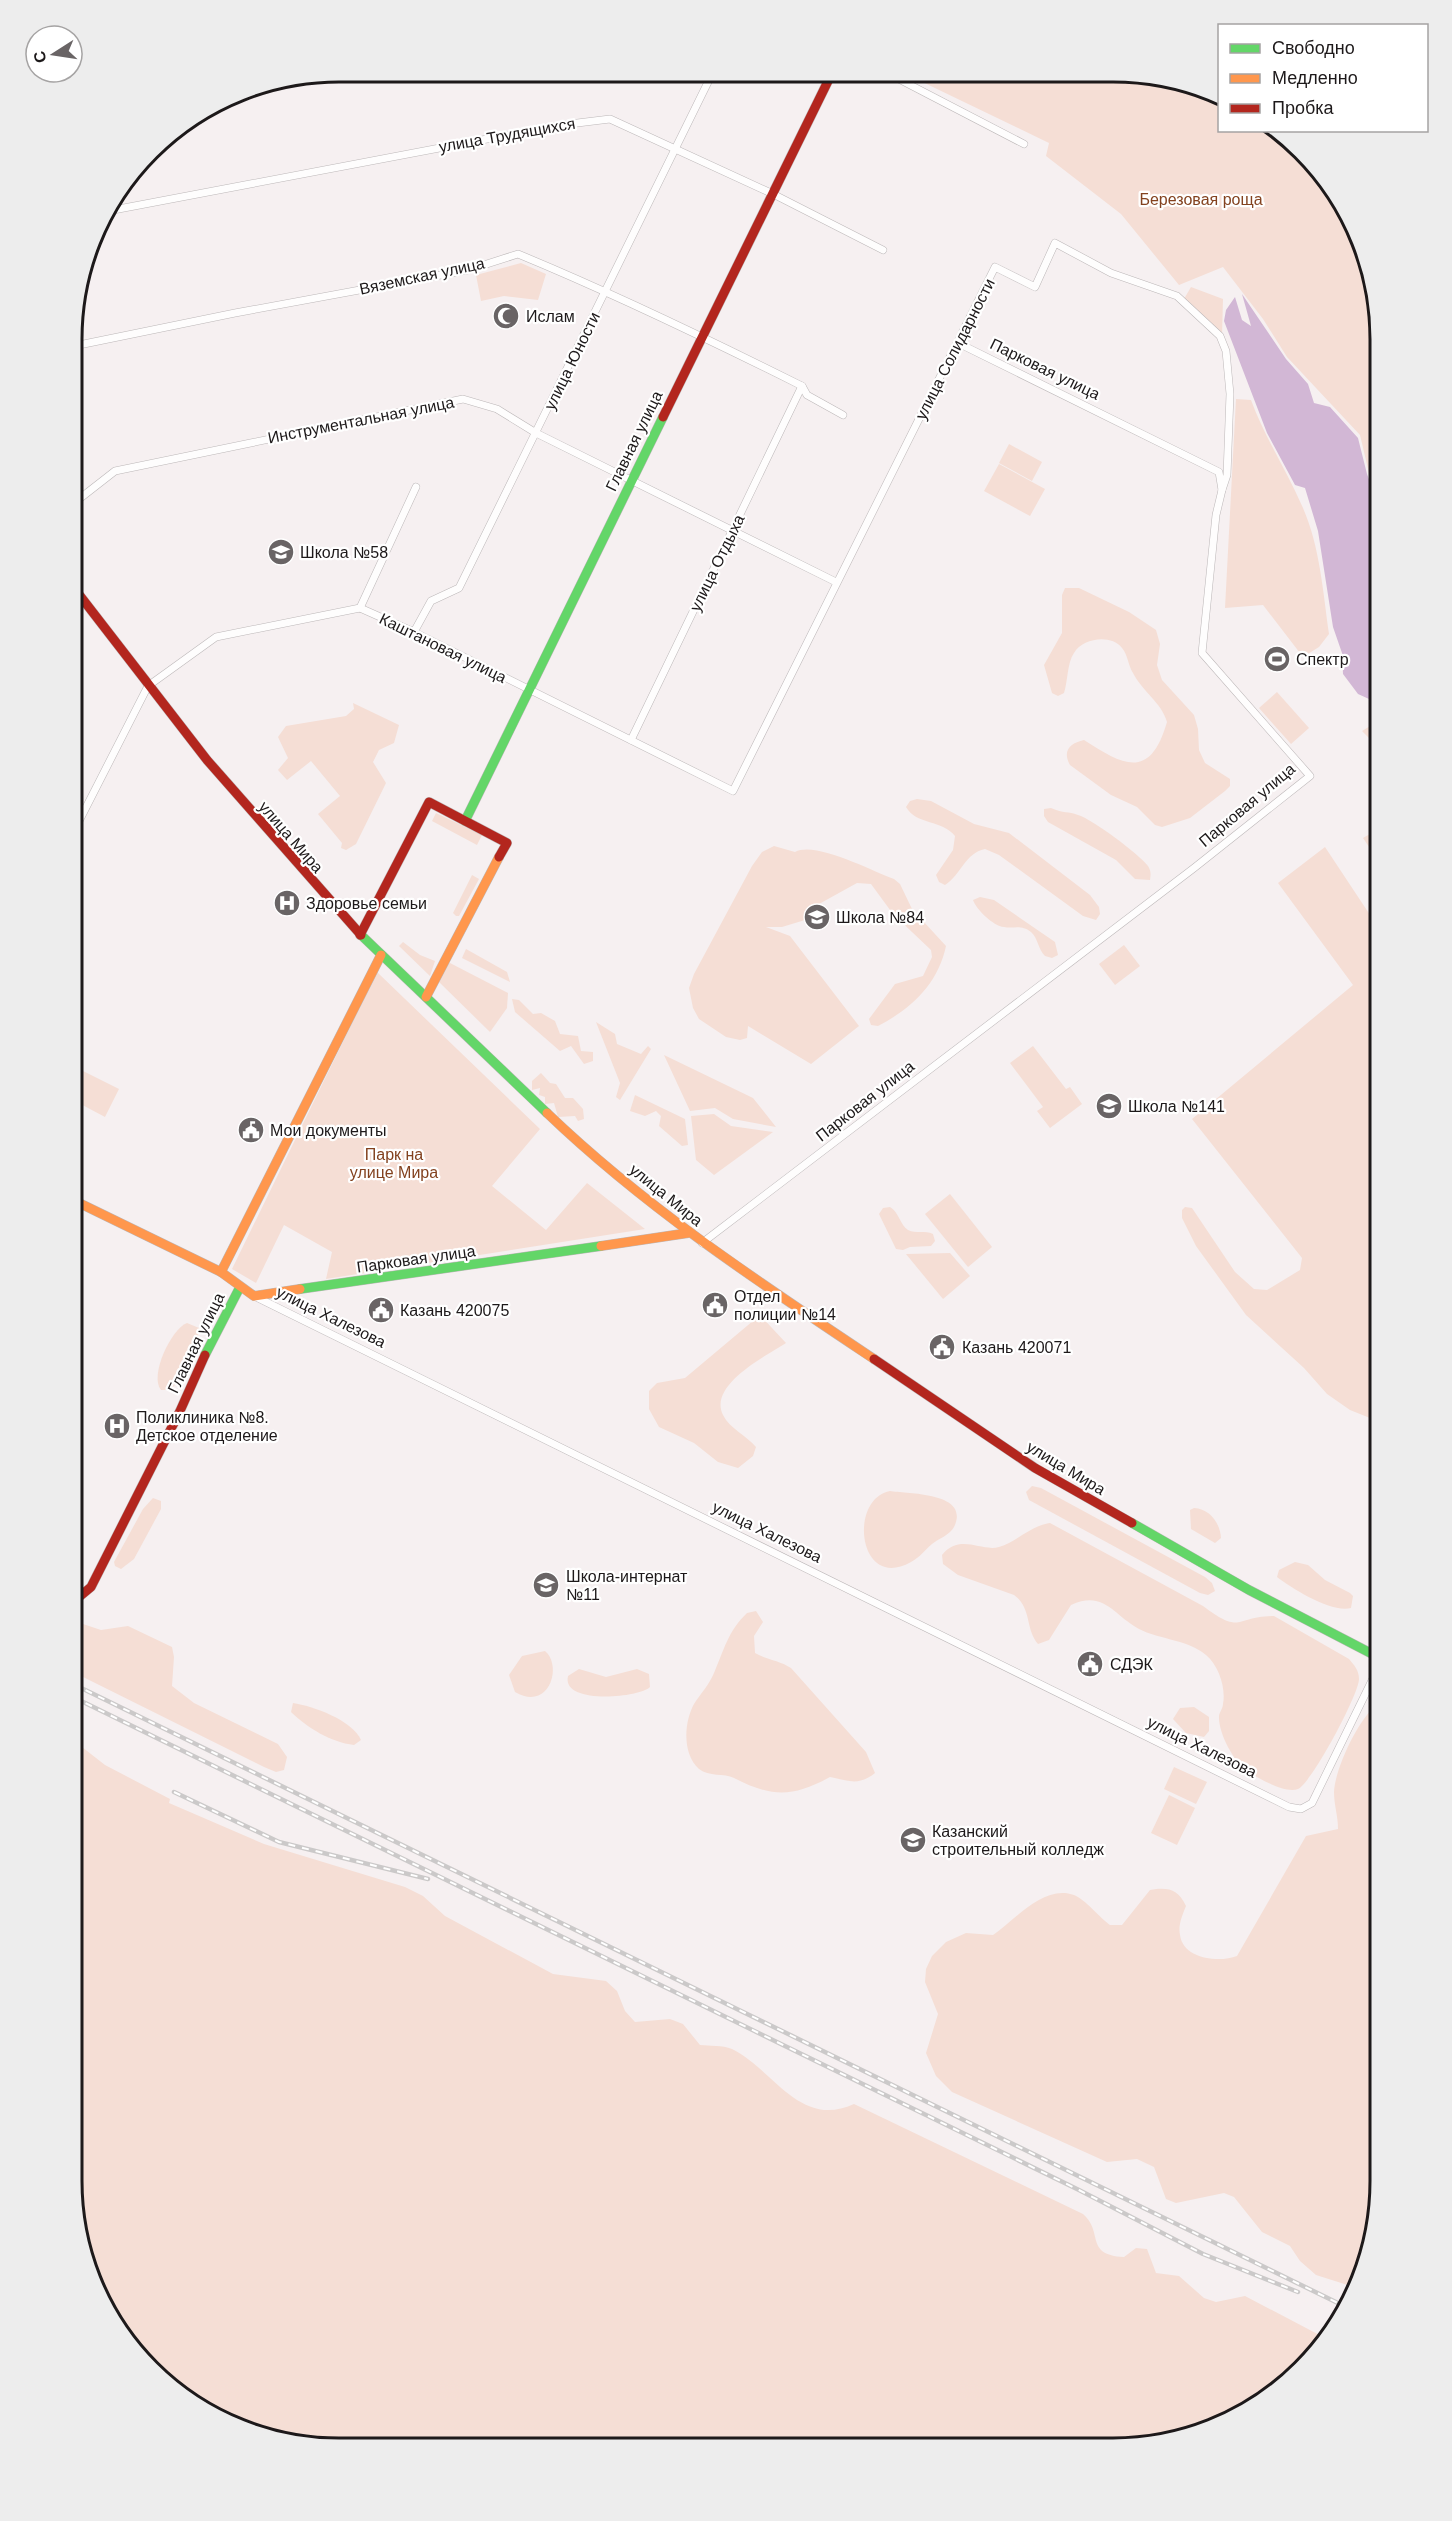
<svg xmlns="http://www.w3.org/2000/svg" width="1452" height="2521" font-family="Helvetica,sans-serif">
  <rect width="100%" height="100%" fill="#f6f0f1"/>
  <g fill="#f5ded5">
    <path d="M910,76L1164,77L1219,96L1220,130L1277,131L1288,138L1335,191L1366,253L1380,340V504L1369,473L1360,435L1287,357L1263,319L1223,267L1179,285L1121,214L1046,156L1049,143Z"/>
    <path d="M521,263L546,274L538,300L504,296L481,301L476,275Z"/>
    <path d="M1191,287L1223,299L1222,337L1184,299Z"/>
    <path d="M1236,399L1251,400C1265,438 1287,471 1303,508C1320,547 1323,592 1329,634L1319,647L1303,657L1263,605L1225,608Z"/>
    <path d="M1009,444L1042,462L1032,481L999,463Z"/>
    <path d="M999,464L1045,489L1030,516L984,491Z"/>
    <path d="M1065,588H1079L1129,612L1156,630L1160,644L1157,665L1162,680L1194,715L1198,729L1199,750L1205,763L1230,779V786L1225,791L1190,818L1162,827L1155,825L1137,807L1111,795L1070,765C1062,751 1070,743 1084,740C1123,765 1150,781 1167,722C1162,703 1142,691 1133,673C1128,665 1128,655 1122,648C1111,634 1083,638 1074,653C1067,663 1068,681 1064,693L1058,696L1052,693L1044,665L1062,633V595Z"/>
    <path d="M1277,692L1309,728L1291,744L1259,708Z"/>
    <path d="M353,703L399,725L394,743L379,750L373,762L386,783L356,844L346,850L341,848L342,843L318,814L340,796L311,761L287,780L278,770L288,758L278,737L286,726L346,716L354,709Z"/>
    <path d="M1380,720V790L1372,741L1362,731Z"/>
    <path d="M917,799L931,801L974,824L1009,833L1090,895L1099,907L1100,914L1096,920L1083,916L999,855L985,849C965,853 961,875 945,885L939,882L936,875L953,850L955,836C943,820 916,825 906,807L910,801Z"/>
    <path d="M1051,808C1064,814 1068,811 1078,815C1092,819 1139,854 1148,866C1151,871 1151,874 1150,880L1135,879L1116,860L1048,822L1044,816V809Z"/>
    <path d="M436,813L482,835L477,845L432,821Z"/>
    <path d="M1380,828V863L1363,838Z"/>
    <path d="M774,846L795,852C816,841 871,871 894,879L900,884L912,909L946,946C938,984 911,1009 878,1026L871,1025L869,1019L895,984L923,976L932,957L931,950L893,914L871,884L857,883L819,904L805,920L782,927H766L790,936L859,1026L811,1064L748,1026L747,1038L740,1040L726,1037L699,1019L693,1008L689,988L694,974L752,866L762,852Z"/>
    <path d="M1325,847L1380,930V1422L1350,1410L1327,1394L1304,1368L1246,1315L1196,1246L1182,1218V1210L1185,1207L1192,1208L1235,1272L1254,1289L1267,1290L1300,1270L1302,1258L1192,1119L1353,985L1278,883Z"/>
    <path d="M472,875L479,879L459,916H456L453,913Z"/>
    <path d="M980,897L994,900L1055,942L1058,955L1052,958L1045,956C1038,949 1038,938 1031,932C1021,924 1014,929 1004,927C993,926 976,909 973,900Z"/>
    <path d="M403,942L420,955L435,961L430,976L399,946Z"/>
    <path d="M1124,945L1140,966L1115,985L1099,964Z"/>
    <path d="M466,949L507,972L510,982L462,958Z"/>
    <path d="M450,963L508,993L507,1008L490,1032L438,981L446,964Z"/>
    <path d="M377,972L540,1129L492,1186L546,1230L587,1183L645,1229L326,1279L332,1252L284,1225L256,1283L232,1269Z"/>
    <path d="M512,999L519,1000L533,1014L541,1013L555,1021L560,1034L578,1036L581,1051L593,1052V1061L584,1064L571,1046L560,1051L515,1012Z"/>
    <path d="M596,1022L615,1034L617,1044L641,1054L648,1046L651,1049L620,1100L616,1097L620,1083Z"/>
    <path d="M1033,1046L1066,1089L1070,1087L1082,1104L1050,1128L1037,1111L1043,1107L1010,1063Z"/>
    <path d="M664,1055L753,1098L776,1127L733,1119L715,1108L690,1111Z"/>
    <path d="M73,1066L119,1089L105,1117L73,1100Z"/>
    <path d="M541,1073L550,1083L556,1084L565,1098H573L583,1109L584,1119L578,1121L575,1116L558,1117L554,1103L545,1104V1097L539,1095L540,1088L532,1090V1081Z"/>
    <path d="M635,1095L685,1119L688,1145L682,1146L659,1126L661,1116L656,1111L645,1116L630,1111Z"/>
    <path d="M714,1114L731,1126L773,1132L714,1175L696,1160L691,1116Z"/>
    <path d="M950,1194L992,1247L968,1267L925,1214Z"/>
    <path d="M890,1207C899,1212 900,1225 908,1230C916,1234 925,1230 933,1234L935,1241L931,1246L910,1247L903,1250L896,1249L879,1214L883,1208Z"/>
    <path d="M950,1253L970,1276L943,1299L906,1254Z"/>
    <path d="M760,1315L786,1343C766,1356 708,1385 723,1415C730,1429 746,1435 756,1447L753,1456L738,1468L718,1462L694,1443L659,1427L649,1409V1391L657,1383L685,1378Z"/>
    <path d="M187,1323L199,1328L197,1343L175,1385L169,1390H161C149,1376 171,1329 187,1323Z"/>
    <path d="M1032,1486L1041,1488L1205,1577L1212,1583L1215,1591L1208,1595L1200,1593L1029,1500L1026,1492Z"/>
    <path d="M890,1491C908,1494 971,1492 954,1527C950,1535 938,1539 932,1544C925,1550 919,1558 911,1562C858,1592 848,1499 890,1491Z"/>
    <path d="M153,1498L161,1501V1509L134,1559L121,1569L115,1566L114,1562L143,1509Z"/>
    <path d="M1194,1508C1210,1509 1220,1523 1221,1538L1215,1543L1191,1529L1190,1510Z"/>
    <path d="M1050,1523L1203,1606C1243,1636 1234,1616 1274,1616L1349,1659C1354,1665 1359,1670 1359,1679C1359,1694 1312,1783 1298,1789C1285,1794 1258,1778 1247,1771C1234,1762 1218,1733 1219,1716C1219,1713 1223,1708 1223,1704C1226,1688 1219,1666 1206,1655C1186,1638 1155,1640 1134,1626C1111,1611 1102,1591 1071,1605L1049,1640L1038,1644C1025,1629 1032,1608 1014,1595L958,1575L943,1564L942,1555C960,1533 981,1552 999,1547C1018,1541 1030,1526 1050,1523Z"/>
    <path d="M1295,1562L1308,1565L1325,1580L1350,1593L1353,1596L1351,1608C1331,1613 1293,1589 1277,1577L1279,1570Z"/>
    <path d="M756,1611L763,1622L754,1636L755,1653C767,1660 779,1660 791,1668L866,1752L875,1773C859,1786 849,1781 830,1777C793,1797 773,1798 734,1778C724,1773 709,1777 699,1769C682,1754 684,1722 694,1704C701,1693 709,1685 714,1673C724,1650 728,1631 747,1613Z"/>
    <path d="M77,1622L101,1630L128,1626L172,1647L174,1657L172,1686L194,1703L278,1744L287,1757L284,1770L276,1772L264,1767L73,1672V1623Z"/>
    <path d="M545,1651C563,1666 549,1712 515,1692L509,1675L522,1656Z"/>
    <path d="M579,1669L606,1677L637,1669L649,1674L650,1687C639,1698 561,1705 568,1676Z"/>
    <path d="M1380,1702L1379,2199L1357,2288L1316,2275L1300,2261L1290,2246L1262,2232L1234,2197L1224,2193L1176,2203L1166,2199L1154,2167L1137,2159L1107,2162L952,2092L936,2076L926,2053L938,2014L925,1982L926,1969L932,1956L946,1942L966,1933L993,1935C1015,1920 1044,1884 1074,1895C1085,1899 1100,1918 1110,1925H1122L1150,1890C1168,1887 1178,1889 1186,1906C1182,1916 1178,1925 1180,1935C1183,1959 1219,1963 1237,1956L1306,1836L1338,1829C1338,1816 1334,1805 1334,1792C1335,1768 1360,1715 1380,1702Z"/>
    <path d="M293,1703C313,1706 352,1720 361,1740L354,1745C330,1742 308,1728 291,1712Z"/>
    <path d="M1194,1707L1209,1717V1731L1204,1737L1186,1733L1173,1719L1180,1708Z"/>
    <path d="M73,1740L105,1765L170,1799L169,1803L264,1844L405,1887L423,1896L445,1916L553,1974L606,1981L617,1991L625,2011L635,2022L670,2019L683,2024L700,2045C710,2046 722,2045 732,2049C774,2070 800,2129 854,2104L1083,2214C1104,2232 1084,2255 1124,2257L1136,2248L1147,2249L1156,2273L1179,2276L1204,2298L1216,2302L1245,2296L1327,2339L1261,2404L1199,2435L1112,2449L305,2447L237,2428L164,2383L117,2330L86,2268L72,2181Z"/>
    <path d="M1174,1767L1207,1782L1196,1804L1164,1789Z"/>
    <path d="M1169,1795L1195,1808L1177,1845L1151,1833Z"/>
  </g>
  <path fill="#d2b7d5" d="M1242,294L1286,359L1308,384L1314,403L1330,407L1358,438L1367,474L1380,508V704L1358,694L1343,674L1342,653L1333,627L1318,531L1305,488L1295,485L1267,433L1224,321L1226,310L1235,297L1242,320L1251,326Z"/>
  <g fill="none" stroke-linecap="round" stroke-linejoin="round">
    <defs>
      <g id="street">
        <path d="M891,75L1024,144"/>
        <path d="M108,211L561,125L610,119L773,194L883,250"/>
        <path d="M74,346L235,313L468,270L518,254C615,294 708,339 802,386L807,395L843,415"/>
        <path d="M74,503L115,471L463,399L497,409L536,433L836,582"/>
        <path d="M360,608L416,487"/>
        <path d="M414,632L431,601L459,588L712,74"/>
        <path d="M631,740L802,386"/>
        <path d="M74,831L148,686L216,637L360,608L414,632L733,791L995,267L1035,287L1055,243L1111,273L1177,296L1220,336L1226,351L1230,394L1227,475L1222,490"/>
        <path d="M702,1243L1194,868L1310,776L1202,653L1216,515L1222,490L1219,472L958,343"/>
        <path d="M254,1296L1289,1807L1301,1809L1312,1803L1380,1664"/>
      </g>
      <g id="fast">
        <path d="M465,821L663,417"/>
        <path d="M361,935L547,1113"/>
        <path d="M300,1289L601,1246"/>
        <path d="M205,1355L240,1287"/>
        <path d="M1132,1523L1249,1590L1380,1658"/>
      </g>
      <g id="slow">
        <path d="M426,997L499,857"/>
        <path d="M547,1113C646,1208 760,1283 874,1359"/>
        <path d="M73,1200L221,1272L254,1296L300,1289"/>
        <path d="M601,1246L688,1233"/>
        <path d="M221,1272L381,955"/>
      </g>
      <g id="jam">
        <path d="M663,417L831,75"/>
        <path d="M74,588L207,760L361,935"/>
        <path d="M360,935L429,802L507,843L499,857"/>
        <path d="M874,1359L1035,1468L1132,1523"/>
        <path d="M73,1602L91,1587L180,1411L205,1355"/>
      </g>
    </defs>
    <use href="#street" stroke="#bcb7b8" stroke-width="8"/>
    <use href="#fast" stroke="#bcb7b8" stroke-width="10"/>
    <use href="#slow" stroke="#bcb7b8" stroke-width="10"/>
    <use href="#jam" stroke="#bcb7b8" stroke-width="10"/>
    <use href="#street" stroke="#fefdfd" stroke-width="7"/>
    <use href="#fast" stroke="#63d668" stroke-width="9"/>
    <use href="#slow" stroke="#ff974d" stroke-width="9"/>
    <use href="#jam" stroke="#b3261e" stroke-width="9"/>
    <defs>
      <g id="rail">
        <path d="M73,1684L1346,2307"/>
        <path d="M73,1697L1079,2190L1203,2254L1298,2292"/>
        <path d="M174,1792L279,1842L428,1879"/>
      </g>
    </defs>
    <use href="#rail" stroke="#cbc9c9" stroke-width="4.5"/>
    <use href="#rail" stroke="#fff" stroke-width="2" stroke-dasharray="7" stroke-linecap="butt"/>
  </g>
  <defs>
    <symbol id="mosque-disc" viewBox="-11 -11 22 22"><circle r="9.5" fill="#696465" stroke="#fff"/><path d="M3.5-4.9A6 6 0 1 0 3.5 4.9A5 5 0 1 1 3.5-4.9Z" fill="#fff"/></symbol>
    <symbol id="school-disc" viewBox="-11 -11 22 22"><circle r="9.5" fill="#696465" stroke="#fff"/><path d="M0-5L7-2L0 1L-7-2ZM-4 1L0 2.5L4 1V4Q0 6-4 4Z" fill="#fff"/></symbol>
    <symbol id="stadium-disc" viewBox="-11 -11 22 22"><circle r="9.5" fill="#696465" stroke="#fff"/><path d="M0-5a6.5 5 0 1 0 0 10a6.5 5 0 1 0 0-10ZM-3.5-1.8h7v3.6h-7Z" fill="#fff"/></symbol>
    <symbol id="hospital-disc" viewBox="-11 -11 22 22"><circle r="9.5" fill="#696465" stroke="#fff"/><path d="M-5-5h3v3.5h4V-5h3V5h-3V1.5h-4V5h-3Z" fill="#fff"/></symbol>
    <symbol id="civic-disc" viewBox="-11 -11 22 22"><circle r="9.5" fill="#696465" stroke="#fff"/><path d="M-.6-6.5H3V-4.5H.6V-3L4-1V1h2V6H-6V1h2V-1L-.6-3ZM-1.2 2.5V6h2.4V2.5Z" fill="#fff"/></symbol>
    <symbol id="university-disc" viewBox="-11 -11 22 22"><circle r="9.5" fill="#696465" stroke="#fff"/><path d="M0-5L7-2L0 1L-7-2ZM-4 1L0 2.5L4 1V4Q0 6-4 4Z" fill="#fff"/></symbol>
  </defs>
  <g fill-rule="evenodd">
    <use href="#mosque-disc" x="491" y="301" width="30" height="30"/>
    <use href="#school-disc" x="266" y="537" width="30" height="30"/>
    <use href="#stadium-disc" x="1262" y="644" width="30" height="30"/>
    <use href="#hospital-disc" x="272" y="888" width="30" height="30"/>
    <use href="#school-disc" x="802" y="902" width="30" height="30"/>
    <use href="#school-disc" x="1094" y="1091" width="30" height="30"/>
    <use href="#civic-disc" x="236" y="1115" width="30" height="30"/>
    <use href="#civic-disc" x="700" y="1290" width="30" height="30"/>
    <use href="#civic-disc" x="366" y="1295" width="30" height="30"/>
    <use href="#civic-disc" x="927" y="1332" width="30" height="30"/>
    <use href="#hospital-disc" x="102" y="1411" width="30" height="30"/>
    <use href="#school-disc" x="531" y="1570" width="30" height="30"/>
    <use href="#civic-disc" x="1075" y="1649" width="30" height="30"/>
    <use href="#university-disc" x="898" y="1825" width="30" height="30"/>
  </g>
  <g text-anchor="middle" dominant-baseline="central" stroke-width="4.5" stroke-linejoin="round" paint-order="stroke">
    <g font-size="16" fill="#1d191a" stroke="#fff">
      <text transform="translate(507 135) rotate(-10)">улица Трудящихся</text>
      <text transform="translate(422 276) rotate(-12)">Вяземская улица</text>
      <text transform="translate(955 349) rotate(-63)">улица Солидарности</text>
      <text transform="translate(572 361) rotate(-64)">улица Юности</text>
      <text transform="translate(1045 369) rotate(26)">Парковая улица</text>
      <text transform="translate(361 420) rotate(-11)">Инструментальная улица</text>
      <text transform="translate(634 441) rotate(-64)">Главная улица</text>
      <text transform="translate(717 563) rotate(-64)">улица Отдыха</text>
      <text transform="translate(443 648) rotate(26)">Каштановая улица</text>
      <text transform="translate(1247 805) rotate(-40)">Парковая улица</text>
      <text transform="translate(291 837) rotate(49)">улица Мира</text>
      <text transform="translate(865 1101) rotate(-38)">Парковая улица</text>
      <text transform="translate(666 1195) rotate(39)">улица Мира</text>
      <text transform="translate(416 1259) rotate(-8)">Парковая улица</text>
      <text transform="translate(331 1317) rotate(26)">улица Халезова</text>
      <text transform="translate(196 1343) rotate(-64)">Главная улица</text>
      <text transform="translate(1066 1468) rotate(31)">улица Мира</text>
      <text transform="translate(767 1532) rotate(26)">улица Халезова</text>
      <text transform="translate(1202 1747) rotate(26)">улица Халезова</text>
    </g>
    <g font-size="16" fill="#83421f" stroke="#fff">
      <text x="1201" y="199">Березовая роща</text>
      <text x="394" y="1154">Парк на<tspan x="394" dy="18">улице Мира</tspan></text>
    </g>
    <g font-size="16" fill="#1d191a" stroke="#fff" text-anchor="start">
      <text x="526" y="316">Ислам</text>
      <text x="300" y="552">Школа №58</text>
      <text x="1296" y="659">Спектр</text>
      <text x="306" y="903">Здоровье семьи</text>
      <text x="836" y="917">Школа №84</text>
      <text x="1128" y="1106">Школа №141</text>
      <text x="270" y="1130">Мои документы</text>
      <text x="734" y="1296">Отдел<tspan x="734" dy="18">полиции №14</tspan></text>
      <text x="400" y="1310">Казань 420075</text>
      <text x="962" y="1347">Казань 420071</text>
      <text x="136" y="1417">Поликлиника №8.<tspan x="136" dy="18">Детское отделение</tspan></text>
      <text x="566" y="1576">Школа-интернат<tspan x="566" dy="18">№11</tspan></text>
      <text x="1110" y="1664">СДЭК</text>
      <text x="932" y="1831">Казанский<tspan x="932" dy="18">строительный колледж</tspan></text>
    </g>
  </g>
  <path d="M0 0H1452V2521H0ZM339 82H1113A257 257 0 0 1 1370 339V2181A257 257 0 0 1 1113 2438H339A257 257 0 0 1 82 2181V339A257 257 0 0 1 339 82Z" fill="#ededed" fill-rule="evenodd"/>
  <path fill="none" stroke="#1d191a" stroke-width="3" d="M339 82H1113A257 257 0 0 1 1370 339V2181A257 257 0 0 1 1113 2438H339A257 257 0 0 1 82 2181V339A257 257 0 0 1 339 82Z"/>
  <rect x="1218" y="24" width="210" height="108" fill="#ffffff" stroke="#a5a3a3" stroke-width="1.5"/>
  <rect x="1230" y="44" width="30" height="9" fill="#63d668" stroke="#a5a3a3" stroke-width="1.5"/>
  <text x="1272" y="54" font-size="18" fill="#1d191a">Свободно</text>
  <rect x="1230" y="74" width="30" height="9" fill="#ff974d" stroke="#a5a3a3" stroke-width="1.5"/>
  <text x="1272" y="84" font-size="18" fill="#1d191a">Медленно</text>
  <rect x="1230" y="104" width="30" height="9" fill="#b3261e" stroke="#a5a3a3" stroke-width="1.5"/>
  <text x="1272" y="114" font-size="18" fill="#1d191a">Пробка</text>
  <g transform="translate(54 54) rotate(258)"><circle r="28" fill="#ffffff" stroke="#a5a3a3" stroke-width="1.5"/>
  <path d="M0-4.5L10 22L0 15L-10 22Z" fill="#696465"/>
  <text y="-9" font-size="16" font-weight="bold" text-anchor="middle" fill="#1d191a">С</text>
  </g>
</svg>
